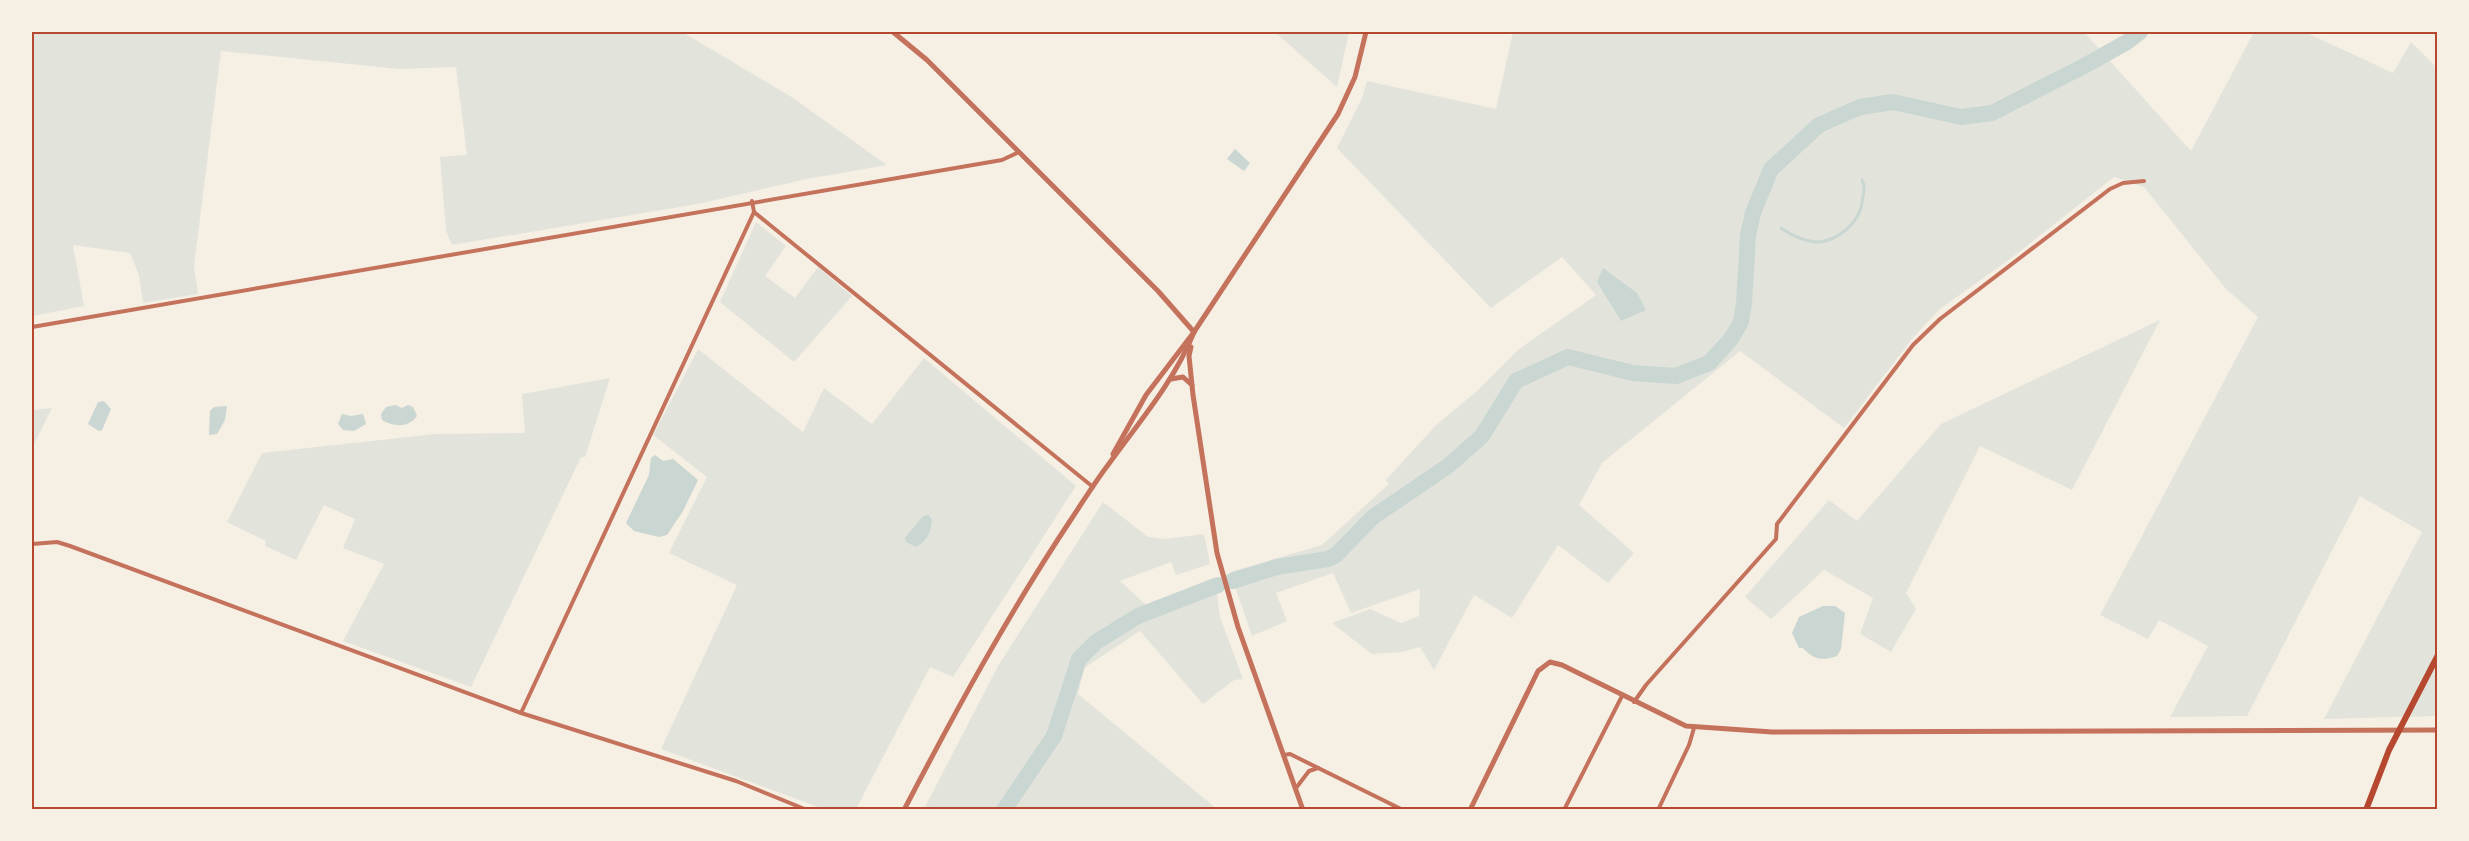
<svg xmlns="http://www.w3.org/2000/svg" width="2469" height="841" font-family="'Titillium Web',sans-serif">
  <rect width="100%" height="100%" fill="#f6efe4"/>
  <g fill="#e2e4dc">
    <path d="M32,32H682L790,96L887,165L807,179L698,204L452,245L446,231L440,157L467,155L456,67L399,69L221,51L194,266L198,294L143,303L139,275L130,253L73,245L84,306L32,316Z"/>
    <path d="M1275,32H1349L1337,87Z"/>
    <path d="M1513,32H2084L2191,151L2254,32L2307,33L2393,73L2411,42L2437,68V716L2324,719L2422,532L2360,496L2247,716L2170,717L2208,646L2159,620L2148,639L2100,615L2258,317L2226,289L2144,187L2114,177L2014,256L1940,309L1912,339L1844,428L1740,351L1602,463L1579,505L1634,553L1608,583L1558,545L1512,618L1474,595L1434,670L1420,647L1402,652L1372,654L1332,623L1370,609L1401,623L1419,616L1420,589L1351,613L1333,573L1276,593L1287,621L1252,636L1230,572L1322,545L1389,484L1386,480L1437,424L1476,392L1519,349L1596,295L1562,257L1491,308L1337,148L1362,98L1367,81L1496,109Z"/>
    <path d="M756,222L786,246L765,276L795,298L818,267L852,296L794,362L720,302Z"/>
    <path d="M2160,320L2072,490L1980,446L1906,593L1916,609L1891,652L1860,634L1873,598L1824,570L1771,619L1745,597L1829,500L1857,521L1941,424Z"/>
    <path d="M698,349L803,432L824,388L872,424L924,358L1076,486L953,677L930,667L856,809H824L661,749L737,585L669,553L707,477L653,435Z"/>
    <path d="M610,378L585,457H581L471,687L343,641L384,564L343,548L355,519L324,505L296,560L265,546L266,541L227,522L262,453L435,434L525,433L522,394Z"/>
    <path d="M52,408L32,448V410Z"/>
    <path d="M1103,502L1148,537L1166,539L1204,534L1210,564L1176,575L1171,562L1120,581L1157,615L1217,593L1220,617L1243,679L1234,680L1203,704L1140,631L1084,668L1078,694L1217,809H924L998,666Z"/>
  </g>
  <g fill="#c9d6d2">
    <path d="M1235,149L1250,163L1244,171L1227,159Z"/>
    <path d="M1603,268L1637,293L1646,310L1621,321L1597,282Z"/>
    <path d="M104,401L111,409L102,430L99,431L88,424L98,402Z"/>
    <path d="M395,405L402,408L408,405L413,407L417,416C408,428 394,427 382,420L381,414L386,407Z"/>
    <path d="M227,406L225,420L217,434L209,435L210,411L214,407Z"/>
    <path d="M342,414L351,416L363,414L366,424L354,431L343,430L338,424Z"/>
    <path d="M655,455L663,461L673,459L698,480L683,511L667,535L659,537L634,531L626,523L649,475L651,458Z"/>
    <path d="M928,515L932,519C931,532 928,540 916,547L906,542L905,538L923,516Z"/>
    <path d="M1823,606H1835L1845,613L1841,649L1837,656C1822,661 1814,660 1803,648H1799L1792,633L1799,617Z"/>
  </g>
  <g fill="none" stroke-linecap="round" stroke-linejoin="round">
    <path stroke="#c9d6d2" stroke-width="3" d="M1781,228C1791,235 1803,241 1816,242C1837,242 1859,223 1862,203C1863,194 1866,188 1862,180"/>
    <g stroke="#c9d6d2" stroke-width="16">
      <path d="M1232,581L1277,567L1328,559L1336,555L1373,517L1448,466L1482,436L1516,381L1568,357L1633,373L1676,376L1709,363L1731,339L1741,322L1744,303L1748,235L1753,213L1771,169L1819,125L1860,107L1893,102L1961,117L1992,113L2086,65L2127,42L2140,32"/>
      <path d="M1004,810L1054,736L1079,659L1096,642L1138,616L1218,585"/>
    </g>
    <g stroke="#c5725c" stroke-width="4">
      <path d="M754,212L1093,487"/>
      <path d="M32,327L1002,160L1019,152"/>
      <path d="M32,544L57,542L70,546L521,713L736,781L807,810"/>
      <path d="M1634,702L1646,685L1776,539L1777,524L1913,345L1940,319L2110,189L2123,183L2144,181"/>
      <path d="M521,713L754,212L752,201"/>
      <path d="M1284,755L1290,754L1403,810"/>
      <path d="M1296,788L1309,771L1318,768"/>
      <path d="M1564,810L1622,696"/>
      <path d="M1658,810L1689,745L1694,728"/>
    </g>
    <g stroke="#c5725c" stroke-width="5">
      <path d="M893,32L927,60L1158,291L1194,332"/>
      <path d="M1191,347L1189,356L1193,395L1217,553L1238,627L1303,810"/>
      <path d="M1171,379L1183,377L1192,385"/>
      <path d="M1113,454L1146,395L1194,332L1338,114L1355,77L1366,32"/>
      <path d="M904,810C956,710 1010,611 1072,518C1084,500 1095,482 1108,465C1139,422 1174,382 1194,332"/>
      <path d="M1470,810L1538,671L1550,662L1562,665L1686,726L1772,732L2438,730"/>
    </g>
    <path stroke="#b5482f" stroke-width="6" d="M2366,810L2389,750L2438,655"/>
  </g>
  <rect width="2469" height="841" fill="none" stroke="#f6efe4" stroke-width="66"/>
  <rect x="33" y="33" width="2403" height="775" fill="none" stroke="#b5482f" stroke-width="2"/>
</svg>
